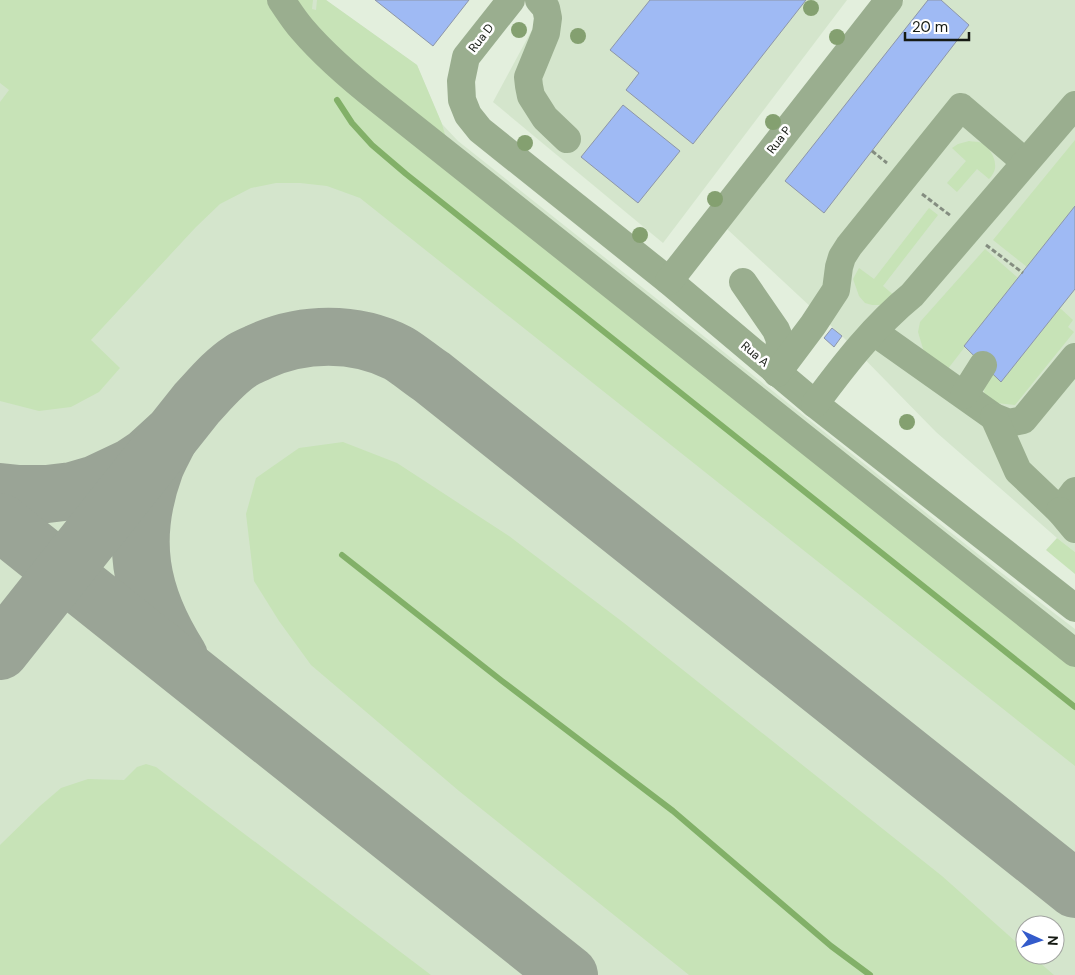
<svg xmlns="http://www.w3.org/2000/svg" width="1075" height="975" font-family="'DM Sans',sans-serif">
  <rect width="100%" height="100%" fill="#e3efdd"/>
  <g fill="#d4e5cc" fill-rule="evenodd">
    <path d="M0,0H326L417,65L442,124L458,141L1003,574L1075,629V975H0ZM1025,925H1055V955H1025Z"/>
    <path d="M548,0H847L663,243L493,102Z"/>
    <path d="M904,0H1075V552L1057,538L936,432L842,336L727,229Z"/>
  </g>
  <g fill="#c7e3b7">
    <path d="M0,0H267L289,34L1075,666V766L360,198L327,186L300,183H276L251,188L220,204L196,227L91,340L120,368L99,392L71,407L39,411L0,401V102L9,90L0,83Z"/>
    <path d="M297,0H313L312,9L316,10L317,0H326L417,65L442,124L446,138L405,106L324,37Z"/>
    <path d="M1075,140V206L1027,267L993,240Z"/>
    <path d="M969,141C973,142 978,141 982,143C988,146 995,157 995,164C996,169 993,175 989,179L977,169L957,192L947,183L966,161L952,148L958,144Z"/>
    <path d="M929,208L938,215L883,286L895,296L884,305H872L865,303L859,296L853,279L859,268L874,279Z"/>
    <path d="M985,249L1018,278L947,370L924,352L918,332L920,322Z"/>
    <path d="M1060,308L1073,320L1068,327L1074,332L1015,405L987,402C981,389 985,385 993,374L1001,382Z"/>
    <path d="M343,442L397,463L509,536L624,623L942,876L1025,950V955H1031L1054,975H689L459,791L311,665L279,621L254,581L246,514L256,478L299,448Z"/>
    <path d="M1057,538L1075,552V574L1046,550Z"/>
    <path d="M146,764L156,767L431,975H0V845L40,806L61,788L88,779L124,780L137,767Z"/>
  </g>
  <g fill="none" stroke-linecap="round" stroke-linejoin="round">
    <g stroke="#82b068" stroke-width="6">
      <path d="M337,100L352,123L372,145L406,174L1075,707"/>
      <path d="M342,555L502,681L673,811L831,946L870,975"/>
    </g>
    <g stroke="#9aa496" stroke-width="58">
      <path d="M0,492L19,494H47L72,491L96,484L132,467L147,457L170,436C165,447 159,457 155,467C129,538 139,594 179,657"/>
      <path d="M0,522L569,975"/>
      <path d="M0,651L197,403C211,388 224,372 241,361C247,357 253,355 259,352C302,332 355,331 398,353C410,360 421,370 432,377L1075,889"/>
    </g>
  </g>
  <g fill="#9fbaf4" stroke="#8d96a7">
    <path d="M375,0H469L433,46Z"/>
    <path d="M650,0H806L693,144L626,90L639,73L610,50Z"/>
    <path d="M928,0H941L969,25L824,213L785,181Z"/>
    <path d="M623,105L680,151L638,203L581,157Z"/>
    <path d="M1075,206V289L1001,382L964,346Z"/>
    <path d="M832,328L842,336L834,347L824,338Z"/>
  </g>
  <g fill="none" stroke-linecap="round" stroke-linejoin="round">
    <g stroke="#848d80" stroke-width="3" stroke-dasharray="5 2.5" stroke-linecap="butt">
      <path d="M872,151L887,163"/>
      <path d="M922,194L951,216"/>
      <path d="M986,245L1023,273"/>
    </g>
    <g stroke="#9aae8f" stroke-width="28">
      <path d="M281,0C288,10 294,20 302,29C325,56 352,79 380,101L1075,653"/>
      <path d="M511,0L466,57L461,81L462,100L468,115L480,130L669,281L815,404L1075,608"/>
      <path d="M539,0L546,8L548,18L546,33L528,77L529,86L531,96L545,118L567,139"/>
      <path d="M669,281L889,0"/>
      <path d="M743,282L776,330L780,340L777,373"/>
      <path d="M874,332L994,417L1009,423L1023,420L1075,357"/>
      <path d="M777,373L813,325L836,290L839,267L842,257L849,246L961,107L1025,162"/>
      <path d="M964,395L983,365"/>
      <path d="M815,404C844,365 874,326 912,295L1075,105"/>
      <path d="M994,417L1018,471L1060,511L1075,491"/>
      <path d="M1060,511L1075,529"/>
    </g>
  </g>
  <g fill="#84a070">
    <circle cx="811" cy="8" r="8"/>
    <circle cx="519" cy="30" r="8"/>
    <circle cx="578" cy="36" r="8"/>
    <circle cx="837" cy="37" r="8"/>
    <circle cx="773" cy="122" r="8"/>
    <circle cx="525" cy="143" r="8"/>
    <circle cx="715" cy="199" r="8"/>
    <circle cx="640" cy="235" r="8"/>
    <circle cx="907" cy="422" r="8"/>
  </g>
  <g text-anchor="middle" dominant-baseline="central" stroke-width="5" stroke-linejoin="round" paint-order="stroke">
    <g font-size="12" fill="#161b14" stroke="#fff">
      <text transform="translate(481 38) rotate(-52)">Rua D</text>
      <text transform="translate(779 140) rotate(-52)">Rua P</text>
      <text transform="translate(755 354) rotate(40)">Rua A</text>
    </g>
  </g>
  <g transform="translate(1040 940) rotate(93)"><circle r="24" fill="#ffffff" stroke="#a2a4a1"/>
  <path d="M0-4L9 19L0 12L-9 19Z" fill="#335bcb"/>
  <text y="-8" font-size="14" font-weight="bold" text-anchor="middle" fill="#161b14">N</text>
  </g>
  <path d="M905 32v8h64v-8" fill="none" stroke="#161b14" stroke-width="2.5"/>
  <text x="912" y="32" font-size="15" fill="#161b14" stroke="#ffffff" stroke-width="4" paint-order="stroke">20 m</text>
</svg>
